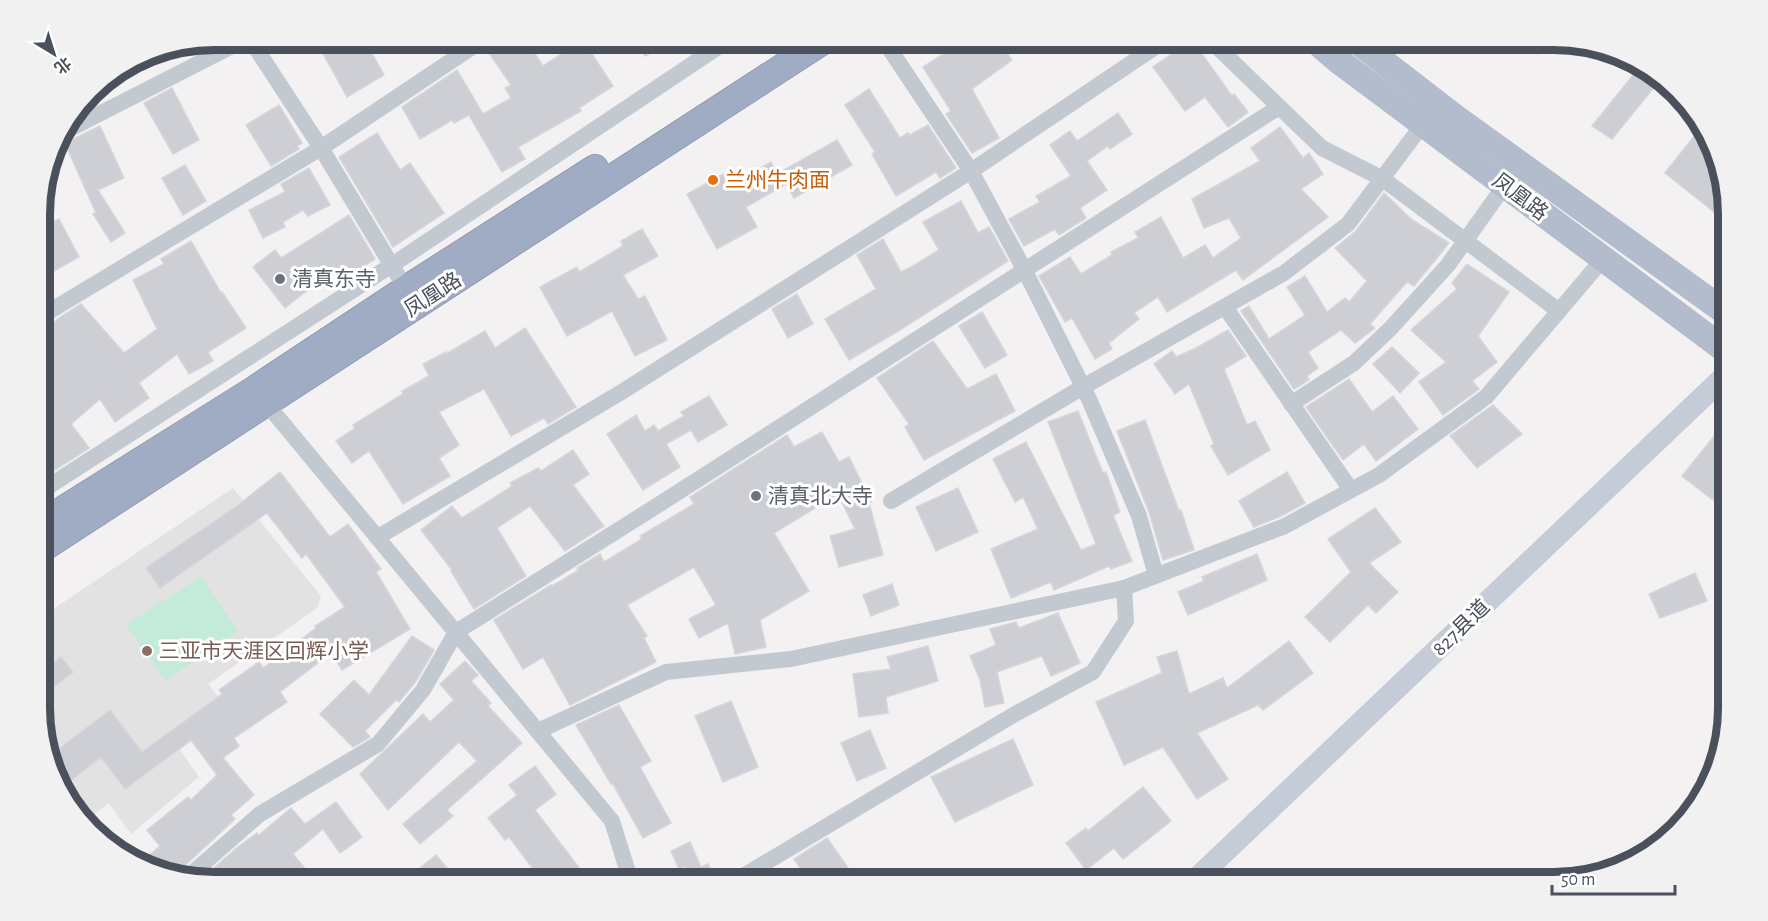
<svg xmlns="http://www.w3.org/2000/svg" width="1768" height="921" font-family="'Alegreya Sans','Noto Sans SC',sans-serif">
  <rect width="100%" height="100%" fill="#f3f1f1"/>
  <path fill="#e3e2e2" d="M233,488L321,596L317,608L208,684L230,711L180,750L199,777L131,834L109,803L85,821L75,813L41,730L40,618Z"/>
  <path fill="#c4ebd9" d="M201,576L238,631L166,681L126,625Z"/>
  <g fill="#cecfd4" stroke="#d5d6db" stroke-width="1.5">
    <path d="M315,39H364L384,75L347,97Z"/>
    <path d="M494,39H525L543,66L583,40L613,86L579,108L581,111L518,147L525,159L502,172L469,115L454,123L452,120L420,139L402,107L457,70L483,114L511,98L505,88L511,85L487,50L493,44Z"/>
    <path d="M636,39H676L645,56Z"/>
    <path d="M967,39H997L1012,60L972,89L999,138L972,153L946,114L951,111L923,67Z"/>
    <path d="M1518,39H1549L1537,54Z"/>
    <path d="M1192,40L1232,96L1234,94L1248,112L1228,127L1205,97L1185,111L1153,67Z"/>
    <path d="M1641,65L1659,81L1612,139L1592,126Z"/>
    <path d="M172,88L199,140L173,154L144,103Z"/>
    <path d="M869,89L900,138L908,133L910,135L928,125L956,168L940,178L936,172L896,196L872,154L875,152L845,105Z"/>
    <path d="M279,105L302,143L297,146L299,149L271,166L246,125Z"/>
    <path d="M1118,113L1132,134L1110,149L1108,146L1087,161L1107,190L1080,208L1086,218L1059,235L1055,229L1024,246L1009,219L1040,202L1036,196L1071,176L1050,145L1070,131L1077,141Z"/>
    <path d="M100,126L124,178L98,190L125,233L111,242L93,214L96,213L65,143Z"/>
    <path d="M1280,127L1303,158L1309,153L1323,174L1301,189L1328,217L1243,280L1236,270L1167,312L1158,297L1134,313L1139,319L1109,343L1112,349L1095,359L1072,318L1065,322L1039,276L1070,257L1081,274L1112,255L1111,252L1138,238L1135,232L1161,217L1183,258L1205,245L1213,258L1241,238L1229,218L1204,228L1192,199L1260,161L1251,148Z"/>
    <path d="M1699,130L1707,136L1728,191V223L1665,173Z"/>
    <path d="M377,133L400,170L410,163L444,213L393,247L339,157Z"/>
    <path d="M837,140L852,165L794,198L786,184L746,207L757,227L717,249L687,194L727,172L733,184L771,162L777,174Z"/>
    <path d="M185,165L206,201L183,215L162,178Z"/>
    <path d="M309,168L330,205L308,216L303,210L283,222L285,227L263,238L249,210L285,192L281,184Z"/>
    <path d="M1384,193L1411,219L1449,243L1414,286L1407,282L1370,324L1375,328L1355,343L1341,330L1308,352L1318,368L1307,376L1309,380L1294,389L1241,311L1249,306L1269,339L1305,315L1287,287L1305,276L1327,312L1345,298L1349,302L1367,281L1335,248L1356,231Z"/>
    <path d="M961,201L978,233L989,227L1008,261L895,333L849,360L825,319L876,289L857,255L883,239L901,272L913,266L939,250L923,222Z"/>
    <path d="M349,215L375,259L347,277L342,269L305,292L285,308L253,267L275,250L281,258Z"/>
    <path d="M59,219L79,257L40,279L39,229Z"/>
    <path d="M642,229L658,256L623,275L638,299L645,296L667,340L635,356L612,311L567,336L540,287L577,267L579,272L623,246L621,241Z"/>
    <path d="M191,241L221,293L222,292L246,328L208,352L213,361L189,374L177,354L139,383L149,398L115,422L100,399L71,424L89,448L55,470L40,452V335L59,318L81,304L124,353L157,329L133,280L164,264L161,259Z"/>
    <path d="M1467,264L1509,292L1478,336L1497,362L1472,381L1479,389L1443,415L1419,382L1446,362L1411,330L1457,289L1452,283Z"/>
    <path d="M797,294L813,324L788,338L772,309Z"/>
    <path d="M982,312L1007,355L985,368L959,326Z"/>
    <path d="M525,328L576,407L548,424L544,418L511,436L484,389L439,412L459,445L439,458L450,476L403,504L369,451L352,463L336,441L355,428L353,425L403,394L402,391L429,376L423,364L446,352V354L485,331L495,348Z"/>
    <path d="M1228,330L1246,356L1224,369L1247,425L1255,421L1270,450L1228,475L1211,446L1214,444L1189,384L1175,394L1154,364L1172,351L1176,357L1196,348Z"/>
    <path d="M933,341L967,389L996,374L1015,411L924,460L905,427L909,424L877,378Z"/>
    <path d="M1392,347L1419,373L1400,393L1373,364Z"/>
    <path d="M1349,379L1372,412L1393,396L1418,429L1376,461L1364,444L1343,460L1306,407Z"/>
    <path d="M709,396L727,425L698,442L691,430L666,444L680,467L643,490L607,434L636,415L645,431L654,425L658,431L684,416L681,412Z"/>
    <path d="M1493,405L1522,434L1477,468L1450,436Z"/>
    <path d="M1078,411L1103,473L1106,472L1120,512L1113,515L1132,561L1111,569L1109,566L1054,590L1051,582L1011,598L991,549L1038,529L1023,497L1015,502L993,459L1026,442L1081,550L1096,544L1048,422Z"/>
    <path d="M1145,420L1179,511L1181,510L1194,550L1163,560L1149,512L1117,431Z"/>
    <path d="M822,432L839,462L849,457L871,502L869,503L883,555L839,567L830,536L855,529L838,494L774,533L809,591L760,620L766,647L735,654L728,623L699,638L689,619L716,605L694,567L627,605L647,636L644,638L656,662L570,705L543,657L523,669L494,620L551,585L552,586L579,570L577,568L600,554L604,562L642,539L640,536L694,504L690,497L787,435L794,447Z"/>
    <path d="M1715,435L1728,443V481L1713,500L1682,476Z"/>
    <path d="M573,450L589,474L573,485L604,526L565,551L530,506L497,528L526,576L474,609L451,571L452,570L421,530L452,506L462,518L512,486L510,483L538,468L541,471Z"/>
    <path d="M280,472L330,537L348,524L381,569L376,572L410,629L342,670L331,653L280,692L287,702L234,738L239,746L223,758L254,795L231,815L235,819L177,873L139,864L160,846L147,830L188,797L191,800L217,775L191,740L125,789L101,757L64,786L51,755L110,710L142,752L222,694L219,690L259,662L263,668L316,628L315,626L345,607L306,554L302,558L267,513L160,588L146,568L237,506Z"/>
    <path d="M1287,472L1305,503L1281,516L1254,527L1239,501Z"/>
    <path d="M958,488L978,532L936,551L916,507Z"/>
    <path d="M1375,508L1401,542L1369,563L1398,592L1376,613L1368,605L1330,642L1305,617L1351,572L1328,539Z"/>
    <path d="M1257,554L1267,580L1188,615L1178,592L1204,581L1202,577Z"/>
    <path d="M1695,573L1707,601L1660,618L1649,594Z"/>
    <path d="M892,584L899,605L871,616L863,595Z"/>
    <path d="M1058,613L1080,663L1051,676L1042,656L997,672L1004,703L985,707L980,680L970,656L996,645L990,629L1016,622L1019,628Z"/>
    <path d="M412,636L434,650L416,681L399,702L396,700L365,731L370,737L353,747L320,714L354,680L369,695Z"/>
    <path d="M1289,641L1313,673L1263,710L1258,705L1197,733L1228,779L1197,799L1163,747L1124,765L1096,702L1162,673L1157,657L1177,651L1189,694L1223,678L1227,688Z"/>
    <path d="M928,646L938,681L886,697L888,713L859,717L853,674L891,669L887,657Z"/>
    <path d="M61,657L73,672L40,697V674Z"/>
    <path d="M465,661L478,675L471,681L491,703L488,706L522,743L447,810L453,816L420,844L403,824L477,761L459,742L388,810L360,774L423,714L430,722L454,700L440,684Z"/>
    <path d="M731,701L758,767L723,782L695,716Z"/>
    <path d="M619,705L651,761L640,767L671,823L643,838L613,784H611L576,725Z"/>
    <path d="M870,730L886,768L857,781L841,743Z"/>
    <path d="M1013,739L1033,785L955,822L931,777Z"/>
    <path d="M535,766L556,794L535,810L590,882H543L509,837L505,840L488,818L517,795L509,785Z"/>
    <path d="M1143,787L1171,821L1123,859L1114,848L1086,870L1066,843L1086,828L1088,831Z"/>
    <path d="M336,802L362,837L340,853L323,829L293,854L316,882H214L201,879L239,846L257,833L259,835L291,808L305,824Z"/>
    <path d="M827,838L858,882H810L794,859Z"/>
    <path d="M690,842L701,867L708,864L718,882H675L689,874L684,866L679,869L671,851Z"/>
    <path d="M436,855L459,882H403Z"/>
  </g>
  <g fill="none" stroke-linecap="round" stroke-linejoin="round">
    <defs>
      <g id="trunk">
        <path d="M40,524L255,389L406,289L595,168"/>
        <path d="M40,550L826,39"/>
      </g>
    </defs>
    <use href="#trunk" stroke="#7988a5" stroke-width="28"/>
    <g stroke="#c3c9d1" stroke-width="16">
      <path d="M250,39L321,148L406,289"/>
      <path d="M883,39L971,171L1025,271L1089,399L1139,516L1156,575"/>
      <path d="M1209,39L1322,148L1383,179L1559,311"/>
      <path d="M58,135L246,39"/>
      <path d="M1225,307L1351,490"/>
      <path d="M40,317L321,148L484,39"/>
      <path d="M261,397L612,821L631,882"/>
      <path d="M1291,404L1354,363L1390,329L1448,265L1505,185"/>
      <path d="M40,492L392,265L730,39"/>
      <path d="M891,501L1083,387L1284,273L1348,224L1423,124"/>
      <path d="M378,537L620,393L971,171L1167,39"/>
      <path d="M538,731L666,672L791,659L1124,588L1285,526L1379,475L1486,397L1603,259"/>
      <path d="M189,876L260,814L378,744L423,690L456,632L655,507L1279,107"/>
      <path d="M733,882L1015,714L1093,672L1126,621L1124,588"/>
    </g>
    <path stroke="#c5cbd7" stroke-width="22" d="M1193,882L1728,373"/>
    <g stroke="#b3bccc" stroke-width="26">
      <path d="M1313,39L1336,59L1728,352"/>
      <path d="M1354,39L1455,117L1728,314"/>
    </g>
    <use href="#trunk" stroke="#a0acc3" stroke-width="27"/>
  </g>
  <circle fill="#e8710a" stroke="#fff" stroke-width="2" cx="713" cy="180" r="6"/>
  <g fill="#6b7280" stroke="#fff" stroke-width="2">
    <circle cx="280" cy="279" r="6"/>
    <circle cx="756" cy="496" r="6"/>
  </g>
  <circle fill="#8d6e63" stroke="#fff" stroke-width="2" cx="147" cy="651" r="6"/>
  <g text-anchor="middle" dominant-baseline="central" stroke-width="6" stroke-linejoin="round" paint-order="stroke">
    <g font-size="21" fill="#c56008" stroke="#fff" text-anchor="start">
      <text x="725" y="180">兰州牛肉面</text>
    </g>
    <g font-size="21" fill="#4a515c" stroke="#fff">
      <text transform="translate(1520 197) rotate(37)">凤凰路</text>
      <text transform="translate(433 295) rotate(-33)">凤凰路</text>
      <text transform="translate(1461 628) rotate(-44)">827县道</text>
    </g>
    <g font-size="21" fill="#5b616d" stroke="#fff" text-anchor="start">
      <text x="292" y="279">清真东寺</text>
      <text x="768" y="496">清真北大寺</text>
    </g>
    <g font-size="21" fill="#785e54" stroke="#fff" text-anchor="start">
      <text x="159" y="651">三亚市天涯区回辉小学</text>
    </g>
  </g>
  <path d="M0 0H1768V921H0ZM214 50H1554A164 164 0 0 1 1718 214V708A164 164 0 0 1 1554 872H214A164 164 0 0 1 50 708V214A164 164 0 0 1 214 50Z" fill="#f1f1f2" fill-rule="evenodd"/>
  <path fill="none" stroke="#4a515c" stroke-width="8" d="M214 50H1554A164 164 0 0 1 1718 214V708A164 164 0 0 1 1554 872H214A164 164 0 0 1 50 708V214A164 164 0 0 1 214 50Z"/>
  <g transform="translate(54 54) rotate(142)" stroke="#ffffff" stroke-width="4.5" paint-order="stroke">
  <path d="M0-4.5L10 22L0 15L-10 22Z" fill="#4a515c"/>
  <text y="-9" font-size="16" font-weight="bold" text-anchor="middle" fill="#4a515c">北</text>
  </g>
  <path d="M1552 885v9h123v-9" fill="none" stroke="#4a515c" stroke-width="3"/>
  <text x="1561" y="885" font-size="18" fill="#4a515c" stroke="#ffffff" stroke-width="4.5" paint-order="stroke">50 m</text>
</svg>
